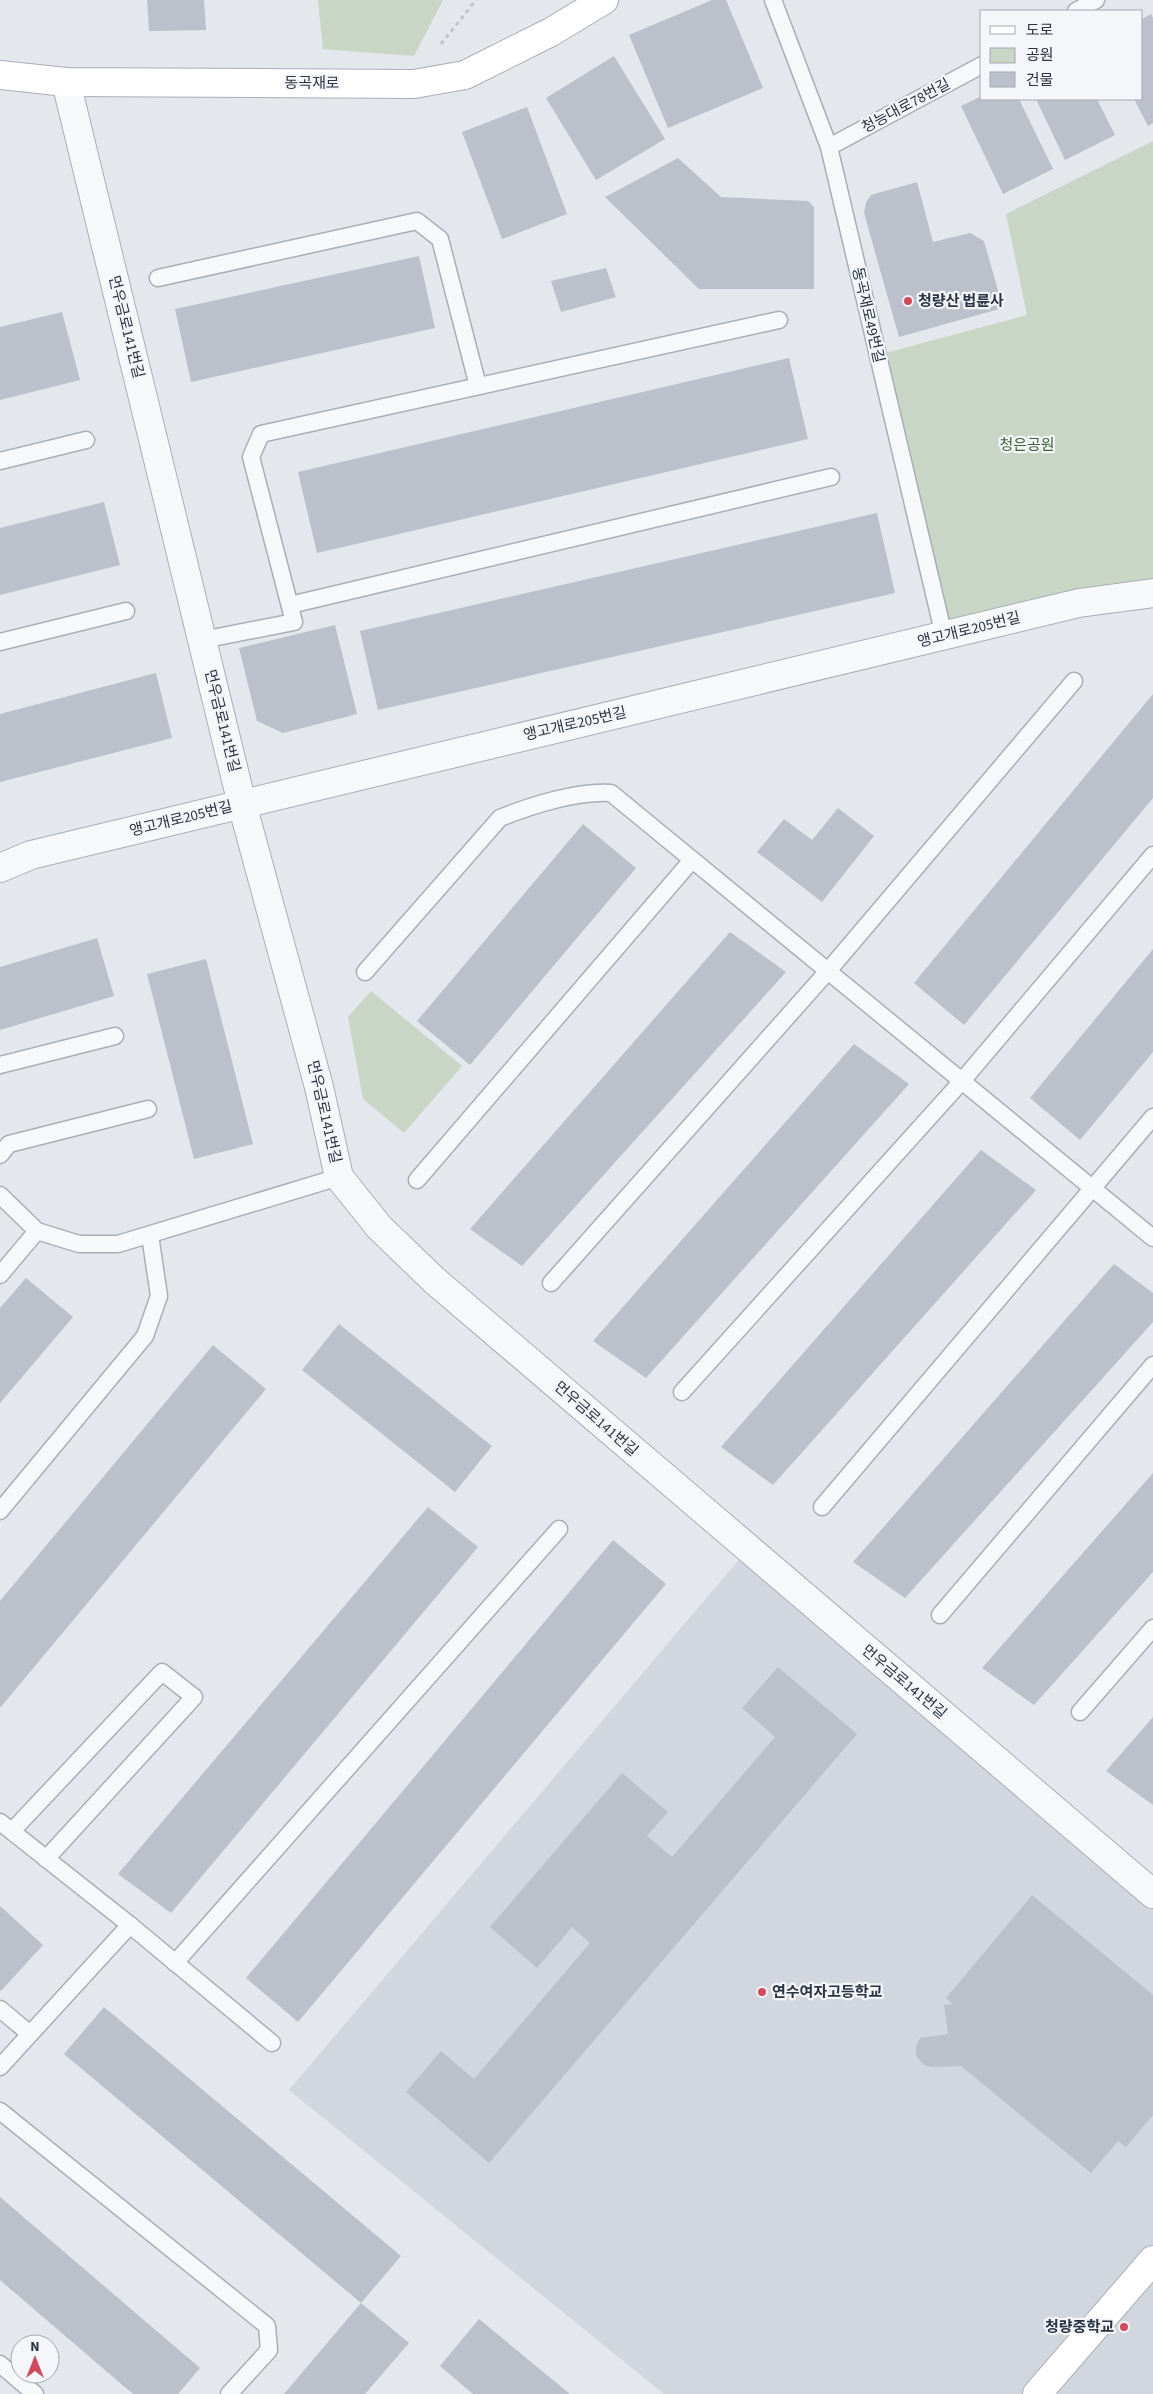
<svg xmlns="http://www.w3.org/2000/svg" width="1153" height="2394" font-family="'Source Sans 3','Noto Sans KR',sans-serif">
  <rect width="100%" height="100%" fill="#e4e7ec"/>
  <path fill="#d2d6de" d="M748,1549L1153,1894V2394H664L289,2090Z"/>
  <g fill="#c9d6c5">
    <path d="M318,0H443L414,56L323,49Z"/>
    <path d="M1153,141V593L944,636L878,355L1027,315L1006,214Z"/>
    <path d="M371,991L462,1066L404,1133L363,1099L348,1017Z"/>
  </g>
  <g fill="#bbc0ca">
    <path d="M147,0H204L206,30L149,31Z"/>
    <path d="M712,0H726L763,88L668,128L629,35Z"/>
    <path d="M1151,14L1153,18V123L1148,126L1134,99H1142V19Z"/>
    <path d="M614,56L665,139L596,180L546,98Z"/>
    <path d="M982,96V99H1019L1053,169L1003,194L961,106Z"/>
    <path d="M1036,99H1097L1115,135L1065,160Z"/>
    <path d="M527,107L567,214L502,239L462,132Z"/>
    <path d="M678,158L721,197L808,201L814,207V289H699L605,197Z"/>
    <path d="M917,182L933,242L970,233L984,241L1003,308L899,337L864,213L866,202L871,195Z"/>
    <path d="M419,256L435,328L191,382L175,309Z"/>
    <path d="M606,268L616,297L561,312L551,281Z"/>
    <path d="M62,312L80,380L0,400V327Z"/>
    <path d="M789,358L808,439L317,553L298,472Z"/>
    <path d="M104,502L120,565L0,595V528Z"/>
    <path d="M877,513L895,593L378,710L360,631Z"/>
    <path d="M335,625L357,714L283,733L257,721L239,648Z"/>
    <path d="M156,673L172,738L0,782V714Z"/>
    <path d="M1153,694V798L964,1025L914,983Z"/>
    <path d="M838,808L874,836L822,902L757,852L784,819L812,840Z"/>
    <path d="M583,824L636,868L470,1065L417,1021Z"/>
    <path d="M730,932L786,972L522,1266L470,1229Z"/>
    <path d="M97,938L114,996L0,1030V967Z"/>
    <path d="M1153,949V1052L1080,1140L1030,1098Z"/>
    <path d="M206,959L253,1144L194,1159L147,974Z"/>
    <path d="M854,1044L909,1084L646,1378L593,1341Z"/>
    <path d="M981,1150L1036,1190L773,1485L721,1447Z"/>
    <path d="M1114,1264L1153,1293V1322L905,1598L853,1562Z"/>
    <path d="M26,1278L73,1317L0,1403V1308Z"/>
    <path d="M339,1324L492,1446L455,1492L302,1370Z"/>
    <path d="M213,1345L266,1389L0,1708V1601Z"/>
    <path d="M1153,1473V1572L1034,1705L982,1668Z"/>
    <path d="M428,1507L478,1547L171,1913L118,1874Z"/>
    <path d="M613,1540L666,1584L298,2022L246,1978Z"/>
    <path d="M778,1667L857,1734L489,2163L406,2092L441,2051L474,2079L590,1943L572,1927L537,1968L490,1927L622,1773L668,1812L647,1836L672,1857L775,1737L742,1708Z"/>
    <path d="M1153,1717V1805L1106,1771Z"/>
    <path d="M1032,1895L1153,1995V2115L1126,2147L1118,2141L1091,2173L961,2066L931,2067L923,2064L916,2056V2047L920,2038L948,2034L944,2005L953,2004L946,1998Z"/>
    <path d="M0,1906L43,1945L1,1991L0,1990Z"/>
    <path d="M104,2007L401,2256L361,2303L409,2343L365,2394H284L361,2303L64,2054Z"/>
    <path d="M0,2197L200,2368L178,2394H133L0,2280Z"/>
    <path d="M479,2319L570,2394H473L440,2366Z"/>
  </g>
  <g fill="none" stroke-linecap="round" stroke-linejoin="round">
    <defs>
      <g id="lane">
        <path d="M773,0L829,147L944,636"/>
        <path d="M1076,11L1096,0"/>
        <path d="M829,147L982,65"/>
        <path d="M158,278L417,221L440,239L478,386"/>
        <path d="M0,461L86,440"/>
        <path d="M290,605L831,477"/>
        <path d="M202,640L294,622L251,457L261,434L779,320"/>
        <path d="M0,642L126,611"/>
        <path d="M365,972L500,818C532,805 577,791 611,793L1153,1238"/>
        <path d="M0,1065L115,1036"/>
        <path d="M0,1155L9,1144L148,1109"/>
        <path d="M417,1180L692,860"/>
        <path d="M0,1195L37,1231L79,1244H118L339,1177"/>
        <path d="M0,1275L37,1231"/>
        <path d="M551,1283L828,971L1074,681"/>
        <path d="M682,1392L962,1081L1153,855"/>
        <path d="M822,1507L1153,1117"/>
        <path d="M0,1511L145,1336L159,1296L150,1235"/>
        <path d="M940,1615L1153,1365"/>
        <path d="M1080,1712L1153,1628"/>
        <path d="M0,1822L130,1925L272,2043"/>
        <path d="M12,1831L162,1672L194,1697L46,1859"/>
        <path d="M175,1963L559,1529"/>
        <path d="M0,2009L30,2034"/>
        <path d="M0,2067L130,1925"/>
        <path d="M0,2111L267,2326L269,2350L229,2394"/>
        <path d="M0,2364L35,2394"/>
      </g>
      <g id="street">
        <path d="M66,82L242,804L319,1087L339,1177L379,1227L434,1280L1153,1894"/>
        <path d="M0,868L31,855L1079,603L1153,593"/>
      </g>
      <g id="secondary">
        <path d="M0,75L66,82L414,84L465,75L551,32L604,0"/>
        <path d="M1037,2394L1153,2260"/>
      </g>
    </defs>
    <use href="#lane" stroke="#a9aeb7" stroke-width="19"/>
    <use href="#street" stroke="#a9aeb7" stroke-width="30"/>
    <use href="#secondary" stroke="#a9aeb7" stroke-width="30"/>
    <path stroke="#c2c5cb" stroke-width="3" stroke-dasharray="4 4" stroke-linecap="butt" d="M441,44L476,0"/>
    <use href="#lane" stroke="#f7f8fa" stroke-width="16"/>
    <use href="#street" stroke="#f7f8fa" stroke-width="28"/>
    <use href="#secondary" stroke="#fff" stroke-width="28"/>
  </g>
  <g fill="#d1495b" stroke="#f4f6f9" stroke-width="2">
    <circle cx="908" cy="301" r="5"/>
    <circle cx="762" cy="1992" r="5"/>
    <circle cx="1124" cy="2327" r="5"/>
  </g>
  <g text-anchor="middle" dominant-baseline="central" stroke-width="4.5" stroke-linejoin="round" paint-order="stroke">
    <g font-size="15" fill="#2b3445" stroke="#f4f6f9">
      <text x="312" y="83">동곡재로</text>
      <text transform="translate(906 106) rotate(-28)">청능대로78번길</text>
      <text transform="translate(868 315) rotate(77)">동곡재로49번길</text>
      <text transform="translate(126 327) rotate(76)">먼우금로141번길</text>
      <text transform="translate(969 630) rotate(-14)">앵고개로205번길</text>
      <text transform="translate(222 721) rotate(76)">먼우금로141번길</text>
      <text transform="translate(575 724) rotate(-13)">앵고개로205번길</text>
      <text transform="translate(181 819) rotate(-14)">앵고개로205번길</text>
      <text transform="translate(324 1112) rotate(77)">먼우금로141번길</text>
      <text transform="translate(596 1419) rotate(41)">먼우금로141번길</text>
      <text transform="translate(904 1682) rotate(40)">먼우금로141번길</text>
    </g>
    <g font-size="15" font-weight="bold" fill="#2b3445" stroke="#f4f6f9" text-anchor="start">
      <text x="918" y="301">청량산 법륜사</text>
      <text x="772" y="1992">연수여자고등학교</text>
      <text x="1114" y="2327" text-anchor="end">청량중학교</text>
    </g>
    <g font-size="15" fill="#3f6138" stroke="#f4f6f9">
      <text x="1027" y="445">청은공원</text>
    </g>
  </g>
  <rect x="980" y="10" width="162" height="90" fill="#f4f6f9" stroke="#a4a8b1"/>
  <rect x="990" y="26" width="25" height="8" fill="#ffffff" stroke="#a4a8b1"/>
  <text x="1026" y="35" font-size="15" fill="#2b3445">도로</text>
  <rect x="990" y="48" width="25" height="15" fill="#c9d6c5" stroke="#a4a8b1"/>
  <text x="1026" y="60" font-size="15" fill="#2b3445">공원</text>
  <rect x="990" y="72" width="25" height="15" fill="#bbc0ca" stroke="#a4a8b1"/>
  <text x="1026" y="85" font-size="15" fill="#2b3445">건물</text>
  <g transform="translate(35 2359)"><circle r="24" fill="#f4f6f9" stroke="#a4a8b1"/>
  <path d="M0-4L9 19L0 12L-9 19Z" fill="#d1495b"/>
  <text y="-8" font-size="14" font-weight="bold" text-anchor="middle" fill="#2b3445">N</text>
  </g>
</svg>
